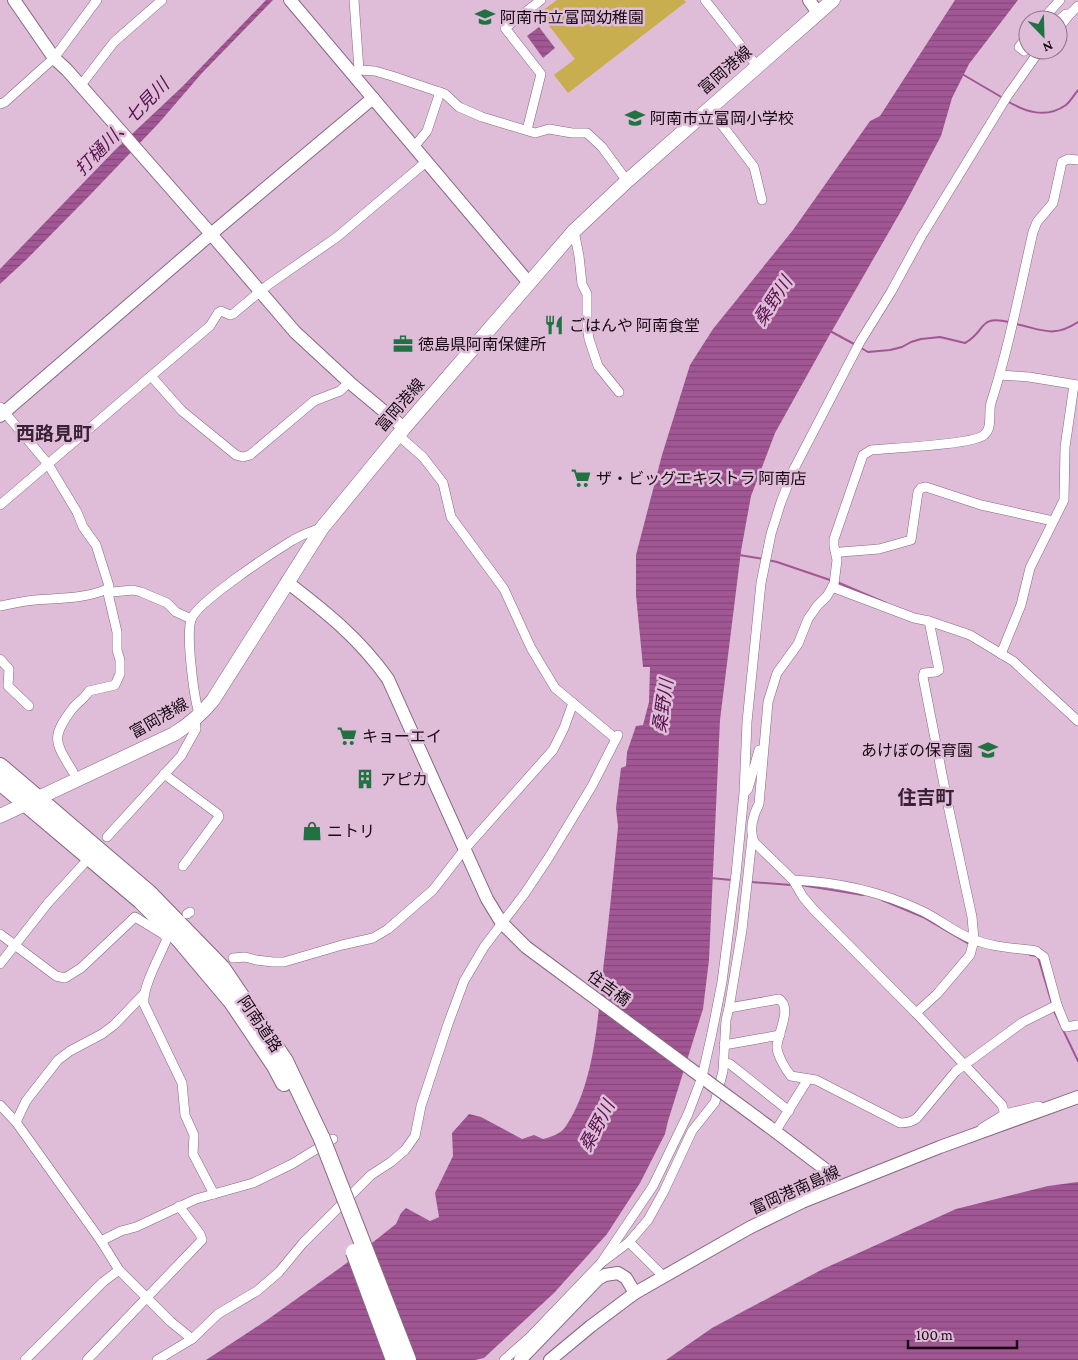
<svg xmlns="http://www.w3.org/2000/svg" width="1078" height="1360" font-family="'Crimson Pro','Noto Sans JP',serif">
  <defs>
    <pattern id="water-rules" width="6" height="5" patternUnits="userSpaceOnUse" patternTransform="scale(1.25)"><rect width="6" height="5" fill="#a25795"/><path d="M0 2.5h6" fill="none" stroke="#834678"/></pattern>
  </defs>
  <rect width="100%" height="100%" fill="#dfbcd7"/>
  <path fill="#c9ae4f" d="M557,0H684L686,2L568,93L554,75L575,59L539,13Z"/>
  <g fill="url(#water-rules)">
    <path d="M266,0H273L202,73L158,124L90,195L28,258L0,284V269L115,150L183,86Z"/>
    <path d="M955,0H1018L969,64L952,98L941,136L905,204L829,336L775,433L751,496L741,551L720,720L709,960L703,1009L668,1121L665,1134L640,1183L607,1234L554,1293L484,1358L475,1360H206L267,1320L344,1265L396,1224L401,1213L406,1208L430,1221L439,1217L435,1193L453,1156L452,1133L469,1114L481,1117L522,1139L534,1135L543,1139C551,1137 561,1134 566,1126C593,1086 597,1027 602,979C608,929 613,878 618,827L616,808L621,768L626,766L627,752L636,726L643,725L649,702L650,667H643L636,595V555L662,455L690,365L713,329L793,230L870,121L880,116Z"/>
    <path d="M539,27L555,48L543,58L527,36Z"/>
    <path d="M1078,1182V1360H666L712,1328L823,1269L956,1209L1048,1186Z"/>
  </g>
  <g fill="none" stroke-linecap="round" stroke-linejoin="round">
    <g stroke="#a25795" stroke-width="2">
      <path d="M962,74L1003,98"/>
      <path d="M1007,101C1026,112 1046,119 1066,105C1070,102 1074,95 1078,90"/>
      <path d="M1016,324C1044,330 1053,338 1078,322"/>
      <path d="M830,331L854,344"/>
      <path d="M861,348L868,352L890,350L902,347L911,342L921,339L940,337L965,343C987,331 977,315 1009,322"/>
      <path d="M739,555L764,559"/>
      <path d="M768,560L777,562L830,580"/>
      <path d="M837,582L886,603"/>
      <path d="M711,878L731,880"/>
      <path d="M751,882L791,885"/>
      <path d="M801,885L863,895"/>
      <path d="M882,900L923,917L969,944"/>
      <path d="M1030,955L1037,956L1039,960L1052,1004"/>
      <path d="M1054,1011L1078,1061"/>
    </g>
    <defs>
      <g id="street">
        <path d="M354,0L359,70L355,73"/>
        <path d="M705,0L757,66"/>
        <path d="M1070,14L1078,6"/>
        <path d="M1042,20L1060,0"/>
        <path d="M1058,21L1066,14H1070L1058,29"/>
        <path d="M1028,36L1019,47L1024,51L1028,47"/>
        <path d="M359,70L375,71L392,76L445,94L459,107L482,117L535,133L549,129L572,133H587L602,147L627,181"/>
        <path d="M81,85L114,42L162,0"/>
        <path d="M0,104L5,102L54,58L97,0"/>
        <path d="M709,108L754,167L762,200"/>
        <path d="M527,130L541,74L505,28L541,0"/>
        <path d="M414,147L427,131L440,92"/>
        <path d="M574,231L579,256L582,284L587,294V325L589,339L598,366L619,392"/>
        <path d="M1000,375L1029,377L1078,385"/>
        <path d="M349,382L340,391L314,401L250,455L243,457L236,455L182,411L151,376L210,326L218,313L221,311L230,315L233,314L268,285L337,237L426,162"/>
        <path d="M0,407L48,464L77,512L83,527L96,545L109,586L107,589L117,632V650L120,660V674L115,685L89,691C85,698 78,702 73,708C50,738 55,742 73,772"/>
        <path d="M398,435L423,457L443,483L451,517L504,589L531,648L555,688L616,739"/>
        <path d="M0,505L151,376"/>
        <path d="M837,554L841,552L879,549L911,540L918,492L921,488L926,487L981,505L1053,521"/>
        <path d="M832,587L914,618L929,621L970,635L1013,661L1078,721"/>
        <path d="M0,606C11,604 23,601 35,600C58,598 85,599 107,589L112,592L133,590L141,592L167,603L176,612L191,619"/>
        <path d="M1001,654L1021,605L1030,568L1064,500L1065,447L1074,385"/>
        <path d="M0,659L9,669L8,686L29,706"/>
        <path d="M200,716C194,701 186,636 191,620C195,603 275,551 293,540C302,535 311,531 322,528"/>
        <path d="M164,774L218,814L219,817L183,866"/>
        <path d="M745,792L748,789L759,750"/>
        <path d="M107,837L181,756L196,729L195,720"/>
        <path d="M187,914L190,912"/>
        <path d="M0,934L56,976L65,978L81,968L135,917L163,934L167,938"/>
        <path d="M168,936C161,955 142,986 144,1004L182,1083L185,1115L194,1135L193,1154L214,1194"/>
        <path d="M233,958L245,957L256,960L273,962H284L342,945L373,938L388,929L433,890L464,850L553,750L564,728L573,703"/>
        <path d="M0,964L48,903L89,858"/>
        <path d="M1057,1005L1066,1027L1078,1025"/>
        <path d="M729,1008L779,999C793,1008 777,1034 777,1047C777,1055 786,1070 791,1076L816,1080L900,1123C907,1123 912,1122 917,1118L956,1071L1023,1022L1057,1005L1044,957L1036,951C1015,948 991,947 972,939C954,932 939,919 922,911C882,892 837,882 793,880"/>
        <path d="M916,1013L937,994L970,955L974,940L972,917L949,810L923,677L924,673L936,672L939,670L929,621"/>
        <path d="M724,1045L780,1035"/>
        <path d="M724,1063L730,1064L789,1111"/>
        <path d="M0,1105L16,1122L101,1241L119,1270L171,1322L192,1339"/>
        <path d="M1005,1114L1002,1105L916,1013L814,910L803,897L793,880L754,842C749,830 753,815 759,804L768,702L777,673L798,644L808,619L817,606L827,596L834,584L837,560L834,546V539L863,455L871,450C890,448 972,445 984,435C993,428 988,413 991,403C1009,347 1020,289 1033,232L1037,222L1053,203L1062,162L1068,159L1078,160"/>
        <path d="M16,1122L26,1101L58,1060L70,1051L102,1034L114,1025L143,995"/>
        <path d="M982,1128L1005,1114L1039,1106"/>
        <path d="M775,1132L808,1079"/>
        <path d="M101,1241L121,1231L136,1227L196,1199L253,1183L292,1164L333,1139"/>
        <path d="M629,1242L664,1277"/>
        <path d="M601,1263L653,1186L688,1114L702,1077L712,1033L722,982L736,874L744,793L747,722L761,583L771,534L781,502L794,469L860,342L891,292L921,237L1008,95L1040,50"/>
        <path d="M25,1360L103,1282L119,1270"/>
        <path d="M87,1360L202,1240L200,1234L179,1206"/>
        <path d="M157,1360L192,1339L218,1314L257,1291L279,1272L303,1243L371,1175L391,1162L405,1150L415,1136L421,1106L448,1024L464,981L484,947L525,893L549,857L592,786L618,735"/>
        <path d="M504,1360L530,1337L601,1263L629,1242L648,1220L664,1191L692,1131L715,1102L723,1071L726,1020L729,1008L742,930L752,838"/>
      </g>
      <g id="secondary">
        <path d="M14,0L54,58L67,70L211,234L295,332L349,382L404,428"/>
        <path d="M290,0L529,283"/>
        <path d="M809,0L818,13"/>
        <path d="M0,416L211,234L373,98"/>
        <path d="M287,582C326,612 359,638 388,679L487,899L501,922L526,947L711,1084"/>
        <path d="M768,1126L830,1173"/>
        <path d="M520,1360L598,1279L605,1275L618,1273L626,1278L635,1293"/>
        <path d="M550,1360L591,1326L635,1293L749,1228L802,1202L940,1147L1078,1097"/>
      </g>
      <path id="primary" d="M0,816L174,734C190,724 201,715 213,700L322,528L404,428L574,231L627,181L833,0"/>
      <g id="highway">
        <path d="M0,766L149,893L222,968L285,1061L322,1139"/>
        <path d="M0,782L141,901L179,939L232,1002L275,1066L284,1083"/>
      </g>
    </defs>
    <use href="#street" stroke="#876881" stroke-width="10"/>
    <use href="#secondary" stroke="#876881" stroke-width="14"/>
    <use href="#primary" stroke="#876881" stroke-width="15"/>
    <use href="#highway" stroke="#876881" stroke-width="18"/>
    <use href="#street" stroke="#fff" stroke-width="9"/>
    <use href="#secondary" stroke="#fff" stroke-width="12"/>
    <use href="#primary" stroke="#fff" stroke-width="14"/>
    <use href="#highway" stroke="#fff" stroke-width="16"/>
    <defs>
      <path id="secondary-bridge" d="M711,1084L768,1126"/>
      <g id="highway-bridge">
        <path d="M322,1139L408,1360"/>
        <path d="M354,1252L394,1360"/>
      </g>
    </defs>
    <use href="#secondary-bridge" stroke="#876881" stroke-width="14" stroke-linecap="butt"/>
    <use href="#highway-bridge" stroke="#876881" stroke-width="18" stroke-linecap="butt"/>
    <use href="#secondary-bridge" stroke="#fff" stroke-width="12"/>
    <use href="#highway-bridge" stroke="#fff" stroke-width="16"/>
  </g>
  <defs>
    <symbol id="school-bare" viewBox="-9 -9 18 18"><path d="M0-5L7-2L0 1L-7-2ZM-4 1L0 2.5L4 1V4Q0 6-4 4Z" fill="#207243" stroke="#dfbcd7" stroke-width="2.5" paint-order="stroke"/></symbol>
    <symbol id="restaurant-bare" viewBox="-9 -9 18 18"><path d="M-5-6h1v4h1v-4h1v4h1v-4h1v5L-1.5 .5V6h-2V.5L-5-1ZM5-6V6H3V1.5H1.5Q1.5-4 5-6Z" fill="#207243" stroke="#dfbcd7" stroke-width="2.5" paint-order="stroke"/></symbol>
    <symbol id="office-bare" viewBox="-9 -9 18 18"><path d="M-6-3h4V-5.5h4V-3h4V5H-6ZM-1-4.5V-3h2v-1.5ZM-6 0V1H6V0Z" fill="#207243" stroke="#dfbcd7" stroke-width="2.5" paint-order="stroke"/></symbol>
    <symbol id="supermarket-bare" viewBox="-9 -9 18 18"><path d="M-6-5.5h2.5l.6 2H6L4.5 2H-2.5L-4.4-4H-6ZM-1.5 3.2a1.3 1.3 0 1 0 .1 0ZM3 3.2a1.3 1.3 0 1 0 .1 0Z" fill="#207243" stroke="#dfbcd7" stroke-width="2.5" paint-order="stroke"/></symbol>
    <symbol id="building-bare" viewBox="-9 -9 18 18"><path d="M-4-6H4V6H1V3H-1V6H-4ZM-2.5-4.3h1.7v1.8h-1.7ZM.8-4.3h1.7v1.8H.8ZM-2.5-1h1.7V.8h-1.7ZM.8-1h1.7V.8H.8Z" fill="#207243" stroke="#dfbcd7" stroke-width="2.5" paint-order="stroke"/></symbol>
    <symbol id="shop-bare" viewBox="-9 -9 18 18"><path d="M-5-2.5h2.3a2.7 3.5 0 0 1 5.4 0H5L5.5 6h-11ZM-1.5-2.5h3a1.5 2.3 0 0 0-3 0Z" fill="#207243" stroke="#dfbcd7" stroke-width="2.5" paint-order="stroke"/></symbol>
  </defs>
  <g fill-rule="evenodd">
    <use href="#school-bare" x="471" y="3" width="28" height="28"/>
    <use href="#school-bare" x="621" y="104" width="28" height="28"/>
    <use href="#restaurant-bare" x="540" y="311" width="28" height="28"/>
    <use href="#office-bare" x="389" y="330" width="28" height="28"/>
    <use href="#supermarket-bare" x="567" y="464" width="28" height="28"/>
    <use href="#supermarket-bare" x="333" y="722" width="28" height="28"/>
    <use href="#school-bare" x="974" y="736" width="28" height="28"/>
    <use href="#building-bare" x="351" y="765" width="28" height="28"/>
    <use href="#shop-bare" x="298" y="817" width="28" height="28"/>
  </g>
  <g text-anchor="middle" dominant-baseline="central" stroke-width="5" stroke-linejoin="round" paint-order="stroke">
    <g font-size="16" fill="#170b14" stroke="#dfbcd7" text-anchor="start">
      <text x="500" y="17">阿南市立富岡幼稚園</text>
      <text x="650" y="118">阿南市立富岡小学校</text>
      <text x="569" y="325">ごはんや 阿南食堂</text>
      <text x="418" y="344">徳島県阿南保健所</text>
      <text x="596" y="478">ザ・ビッグエキストラ 阿南店</text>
      <text x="362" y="736">キョーエイ</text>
      <text x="973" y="750" text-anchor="end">あけぼの保育園</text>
      <text x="380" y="779">アピカ</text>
      <text x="327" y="831">ニトリ</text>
    </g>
    <g font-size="16" fill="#170b14" stroke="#dfbcd7">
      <text transform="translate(725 70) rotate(-41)">富岡港線</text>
      <text transform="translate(400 405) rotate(-49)">富岡港線</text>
      <text transform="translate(159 718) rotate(-30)">富岡港線</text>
      <text transform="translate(609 988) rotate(36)">住吉橋</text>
      <text transform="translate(260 1024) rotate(56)">阿南道路</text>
      <text transform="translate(795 1190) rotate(-24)">富岡港南島線</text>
    </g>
    <g font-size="18" font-style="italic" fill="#58114f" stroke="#dfbcd7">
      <text transform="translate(122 127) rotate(-46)">打樋川、七見川</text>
      <text transform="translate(773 301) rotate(-57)">桑野川</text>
      <text transform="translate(663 706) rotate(-82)">桑野川</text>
      <text transform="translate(597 1126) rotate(-62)">桑野川</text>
    </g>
    <g font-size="19" font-weight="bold" fill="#3b2136" stroke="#dfbcd7">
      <text x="54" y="433">西路見町</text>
      <text x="926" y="797">住吉町</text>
    </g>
  </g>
  <g transform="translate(1043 35) rotate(157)"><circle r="24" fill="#dfbcd7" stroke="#8f7589"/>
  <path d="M0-4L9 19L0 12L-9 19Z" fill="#207243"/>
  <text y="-8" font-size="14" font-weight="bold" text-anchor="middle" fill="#170b14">N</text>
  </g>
  <path d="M908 1340v8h109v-8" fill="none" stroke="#170b14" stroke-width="2.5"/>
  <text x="916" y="1340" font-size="15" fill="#170b14" stroke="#dfbcd7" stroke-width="4" paint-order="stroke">100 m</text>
</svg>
